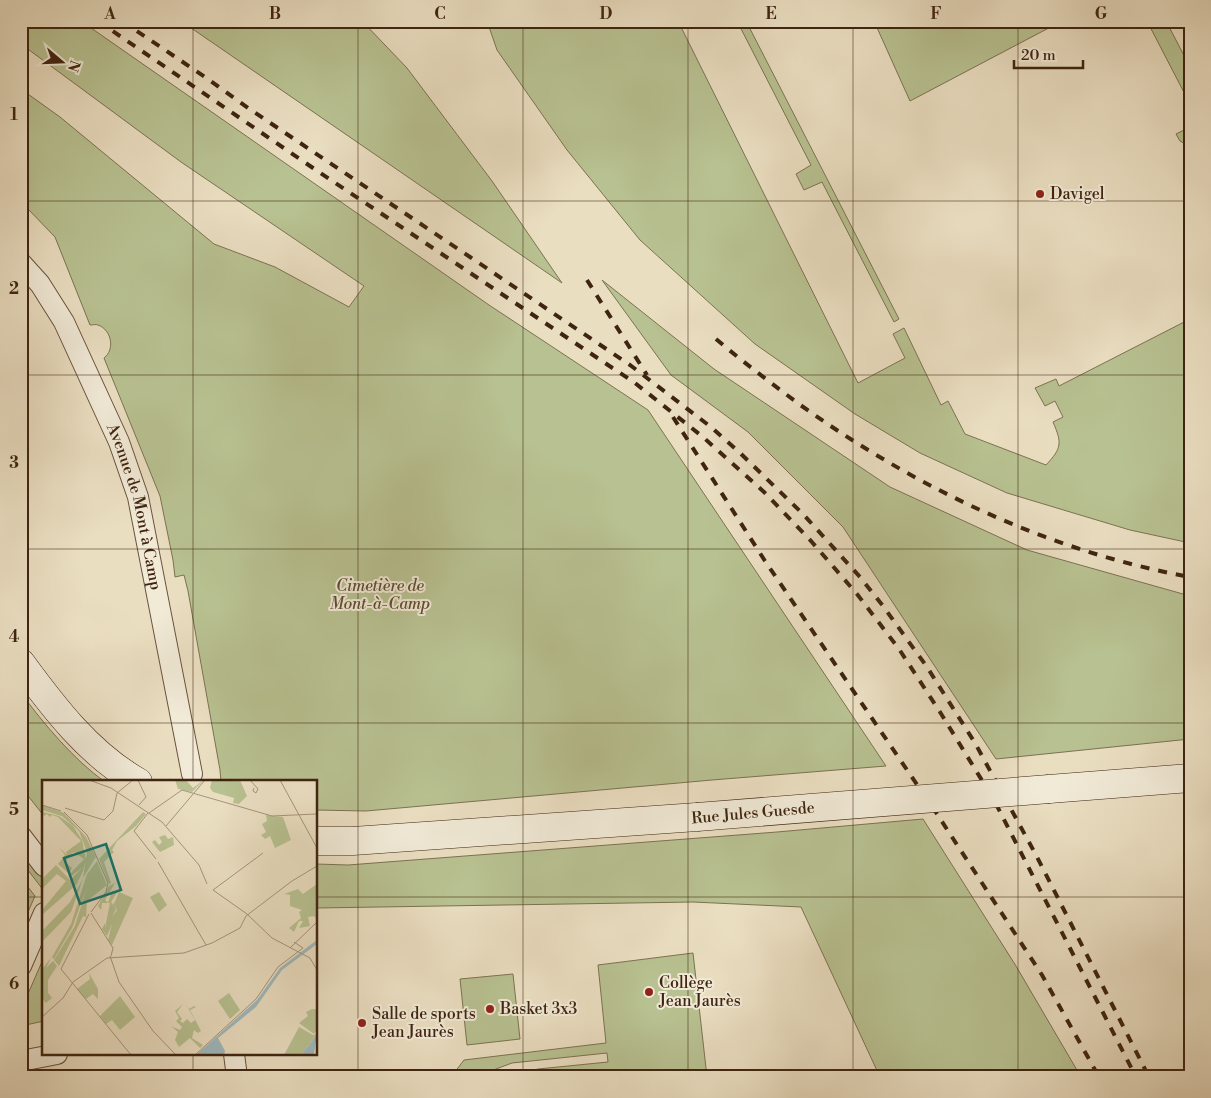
<svg xmlns="http://www.w3.org/2000/svg" width="1211" height="1098" font-family="'Libre Bodoni',serif">
  <rect width="100%" height="100%" fill="#eadec1"/>
  <filter id="stains"><feTurbulence type="fractalNoise" baseFrequency=".004" numOctaves="4"/><feColorMatrix values="0 0 0 0 .2 0 0 0 0 .09 0 0 0 0 .02 0 0 0 .5 -.17"/></filter>
  <radialGradient id="worn" r=".72"><stop offset=".6" stop-color="#630" stop-opacity="0"/><stop offset="1" stop-color="#630" stop-opacity=".3"/></radialGradient>
  <g fill="#b8c191" stroke="#7c7251">
    <path d="M21,21H81L489,305L648,410L886,766L712,780L366,811L316,810V782H221L220,770L188,591L184,575L175,577L173,560L160,496L104,358C115,350 112,330 98,325C96,324 93,325 90,325L55,237L27,208L21,198V89L60,117L214,244L275,267L349,307L364,286L181,162L21,44Z"/>
    <path d="M181,21H362L407,68L492,181L562,283Z"/>
    <path d="M487,21H678L858,383L905,358L893,334L904,328L941,405L948,401L965,434L1046,465C1062,448 1062,443 1053,422L1063,417L1055,401L1045,406L1035,388L1056,379L1059,386L1190,319V543L1130,530L1007,493L920,453L855,414L755,344L640,240L567,150L497,50Z"/>
    <path d="M737,21H746L899,319L894,322L822,182L804,190L796,174L811,165Z"/>
    <path d="M874,21H1062L910,101Z"/>
    <path d="M1147,21H1166L1190,67V104Z"/>
    <path d="M1190,127V146H1189L1180,141L1176,134Z"/>
    <path d="M602,280L714,369L890,487L1027,550L1183,594L1190,595V739L996,759L843,527L748,432L671,375Z"/>
    <path d="M21,693C43,723 74,760 105,782H44V816L21,787Z"/>
    <path d="M923,819L1016,966L1081,1077H880L801,907L693,902L316,908V864L348,865L777,832Z"/>
    <path d="M28,853L44,874V891L21,861V859Z"/>
    <path d="M21,878L35,896L21,928Z"/>
    <path d="M693,953L707,1077H513L517,1074L538,1069L608,1062L607,1053L512,1063L496,1069L482,1077H451L464,1060L606,1043L598,965Z"/>
    <path d="M44,957V1021L21,1026V1010Z"/>
    <path d="M513,974L520,1039L467,1045L460,979Z"/>
  </g>
  <g fill="none" stroke-linecap="round" stroke-linejoin="round">
    <defs>
      <g id="street">
        <path id="s1" d="M21,263L40,284L64,322L119,442L138,497L192,774"/>
        <path d="M21,836L44,866"/>
        <path d="M21,966L44,913"/>
        <path d="M234,1054L237,1077"/>
        <path d="M21,1061L57,1054"/>
      </g>
      <g id="secondary">
        <path d="M21,663C54,708 89,754 138,782"/>
        <path d="M1049,789L1190,778"/>
        <path d="M316,841H353L697,817"/>
      </g>
    </defs>
    <use href="#street" stroke="#6a523d" stroke-width="22"/>
    <use href="#secondary" stroke="#3f2411" stroke-width="29"/>
    <use href="#street" stroke="#f1ead7" stroke-width="20"/>
    <use href="#secondary" stroke="#f1ead7" stroke-width="28"/>
    <g stroke="#3f2411" stroke-width="4" stroke-dasharray="9 9" stroke-linecap="butt">
      <path d="M98,21L313,168L635,383L703,437L764,492L811,541L857,594L899,649L940,712L994,800L1136,1077"/>
      <path d="M122,21L208,79L248,108L470,257L630,365L711,427L738,451L803,514L860,577L883,606L927,667L975,743L1036,855L1149,1077"/>
      <path d="M587,280L647,375"/>
      <path d="M716,339C743,362 771,383 799,404C916,488 1048,551 1190,577"/>
      <path d="M673,417L765,561L937,814L1042,975L1099,1077"/>
    </g>
    <defs>
      <path id="secondary-bridge" d="M697,817L1049,789"/>
    </defs>
    <use href="#secondary-bridge" stroke="#3f2411" stroke-width="29" stroke-linecap="butt"/>
    <use href="#secondary-bridge" stroke="#f1ead7" stroke-width="28"/>
  </g>
  <path fill="none" stroke="#3f2411" stroke-width="1" stroke-opacity="0.55" d="M193,21V782M358,21V1077M523,21V1077M688,21V1077M853,21V1077M1018,21V1077M21,201H1190M21,375H1190M21,549H1190M21,723H1190M21,897H44M316,897H1190M193,1054V1077"/>
  <g fill="#8f2418" stroke="#f1ead7" stroke-width="2">
    <circle cx="1040" cy="194" r="5"/>
    <circle cx="649" cy="992" r="5"/>
    <circle cx="490" cy="1009" r="5"/>
    <circle cx="362" cy="1023" r="5"/>
  </g>
  <g text-anchor="middle" dominant-baseline="central" stroke-width="4" stroke-linejoin="round" paint-order="stroke">
    <g font-size="16" fill="#3f2411" stroke="#f1ead7" text-anchor="start">
      <text x="1050" y="194">Davigel</text>
      <text x="659" y="983">Collège<tspan x="659" dy="18">Jean Jaurès</tspan></text>
      <text x="500" y="1009">Basket 3x3</text>
      <text x="372" y="1014">Salle de sports<tspan x="372" dy="18">Jean Jaurès</tspan></text>
    </g>
    <g font-size="16" fill="#3f2411" stroke="#f1ead7">
      <text stroke="none"><textPath href="#s1" startOffset="272">Avenue de Mont à Camp</textPath></text>
      <text transform="translate(753 813) rotate(-5)">Rue Jules Guesde</text>
    </g>
    <g font-size="16" font-style="italic" fill="#5d4b31" stroke="#f1ead7">
      <text x="380" y="586">Cimetière de<tspan x="380" dy="18">Mont-à-Camp</tspan></text>
    </g>
  </g>
  <g transform="translate(42 780)">
    <rect width="275" height="275" fill="#eadec1"/>
    <path d="M133,0H144L151,8L162,0L150,12L136,9ZM170,0H198L205,16L197,24L191,23L192,18L171,12L168,8ZM0,25L22,33L44,57L54,77L41,98L45,72L37,51L20,36L0,30ZM0,32L17,36L31,46L40,60L44,80L41,91L34,105L0,135V130L24,101L15,94L0,109V99L14,85L28,100L41,87L28,97L26,96L42,79L32,72L28,75L23,82L30,88L27,94L16,84L23,75L17,67L25,75L24,72L39,61L16,37L10,35L8,37L5,34L2,36ZM101,32L104,34L94,46L75,61L70,70L72,72L62,82L69,103L67,104L57,79ZM224,35L241,37L249,60L233,68L228,56L223,59L219,55L224,52L220,44L225,41ZM123,55L126,59L131,57L132,65L118,72L110,62L113,60L117,65L120,62L117,57ZM55,81L65,105L45,121L44,137L41,136L17,186L12,180L33,146L45,107L30,148L12,179L10,177L29,144L45,94ZM41,99L29,132L0,162V151L28,122ZM73,103L63,120L66,123L70,111H76L69,122L71,125V122L76,113L71,122L74,129L70,137L75,130L72,124L77,112L91,118L70,165L66,160L70,144L65,156L60,149L63,143V148L68,123H60L59,130L56,126L67,106ZM275,104V140L272,136L266,137L268,146L257,148L261,141H257L252,152L247,148L259,138L257,132L260,130L248,126V115L242,114L256,109L261,114ZM117,112L125,125L117,132L108,117ZM9,178L4,188L11,181L15,186L6,200V213L10,218L4,223L0,219V189ZM47,193L56,209V219L51,214L44,219L35,209L48,199ZM187,213L198,230L188,239L176,221ZM78,216L93,237L78,250L70,240L64,244L58,236ZM143,223L147,229L152,226L154,227L148,230L159,251L156,253L152,250L150,258L161,265L158,268L148,258L137,267L133,260L136,252L129,246L138,250L140,247L134,241L137,238L133,231L141,224L135,232L140,239L138,241L141,243L145,239L149,243L153,240ZM270,229H275V250L272,254L257,243L266,236L264,232ZM257,247L271,255L275,254L259,275H242Z" fill="#b8c191"/>
    <path d="M275,160V164L240,190L214,227L176,258L183,271L182,275H154L215,220L238,188ZM275,254L272,274L259,275L270,261Z" fill="#9eb9bf"/>
    <path fill="none" stroke="#a6947b" stroke-width="1" d="M47,0L69,8L120,42L157,85L165,104M96,0L104,17L97,25M208,0L216,9L214,13L211,11L212,8M238,0L275,68M0,25L19,31M23,28L62,40L71,31L75,13L91,0M22,32L45,55L66,103L64,112L49,132M106,33L92,51L114,79M107,33L140,10L230,36L275,34M124,46L163,0M116,82L164,165M171,110L221,73M171,110L205,134L230,158L268,178L275,190M49,133L71,168L69,176M47,134L19,189L89,275M248,168L275,142M68,176L77,202L111,251L134,275M0,237L21,218L31,202L65,178L142,173L170,163L198,148L204,136L250,101L275,86M153,275L214,219L236,187L261,168L252,162"/>
    <path fill="#0f766e" fill-opacity="0.15" stroke="#0f766e" stroke-width="2.5" d="M64,64L79,110L38,124L22,78Z"/>
    <rect width="275" height="275" fill="none" stroke="#3f2411" stroke-width="2.5"/>
  </g>
  <rect width="1211" height="1098" fill="none" stroke="#eadec1" stroke-width="55"/>
  <g transform="translate(62 62) rotate(109)" stroke="#f1ead7" stroke-width="4" paint-order="stroke">
  <path d="M0-4L9 19L0 12L-9 19Z" fill="#3f2411"/>
  <text y="-8" font-size="14" font-weight="bold" text-anchor="middle" fill="#3f2411">N</text>
  </g>
  <path d="M1014 60v8h69v-8" fill="none" stroke="#3f2411" stroke-width="2.5"/>
  <text x="1021" y="60" font-size="15" fill="#3f2411" stroke="#f1ead7" stroke-width="4" paint-order="stroke">20 m</text>
  <rect x="28" y="28" width="1156" height="1042" fill="none" stroke="#3f2411" stroke-width="2"/>
  <g font-size="16" text-anchor="middle" font-weight="bold" fill="#3f2411">
    <text x="110" y="19">A</text>
    <text x="275" y="19">B</text>
    <text x="440" y="19">C</text>
    <text x="606" y="19">D</text>
    <text x="771" y="19">E</text>
    <text x="936" y="19">F</text>
    <text x="1101" y="19">G</text>
    <text x="14" y="120">1</text>
    <text x="14" y="294">2</text>
    <text x="14" y="468">3</text>
    <text x="14" y="642">4</text>
    <text x="14" y="815">5</text>
    <text x="14" y="989">6</text>
  </g>
  <rect width="100%" height="100%" filter="url(#stains)"/>
  <rect width="100%" height="100%" fill="url(#worn)"/>
</svg>
